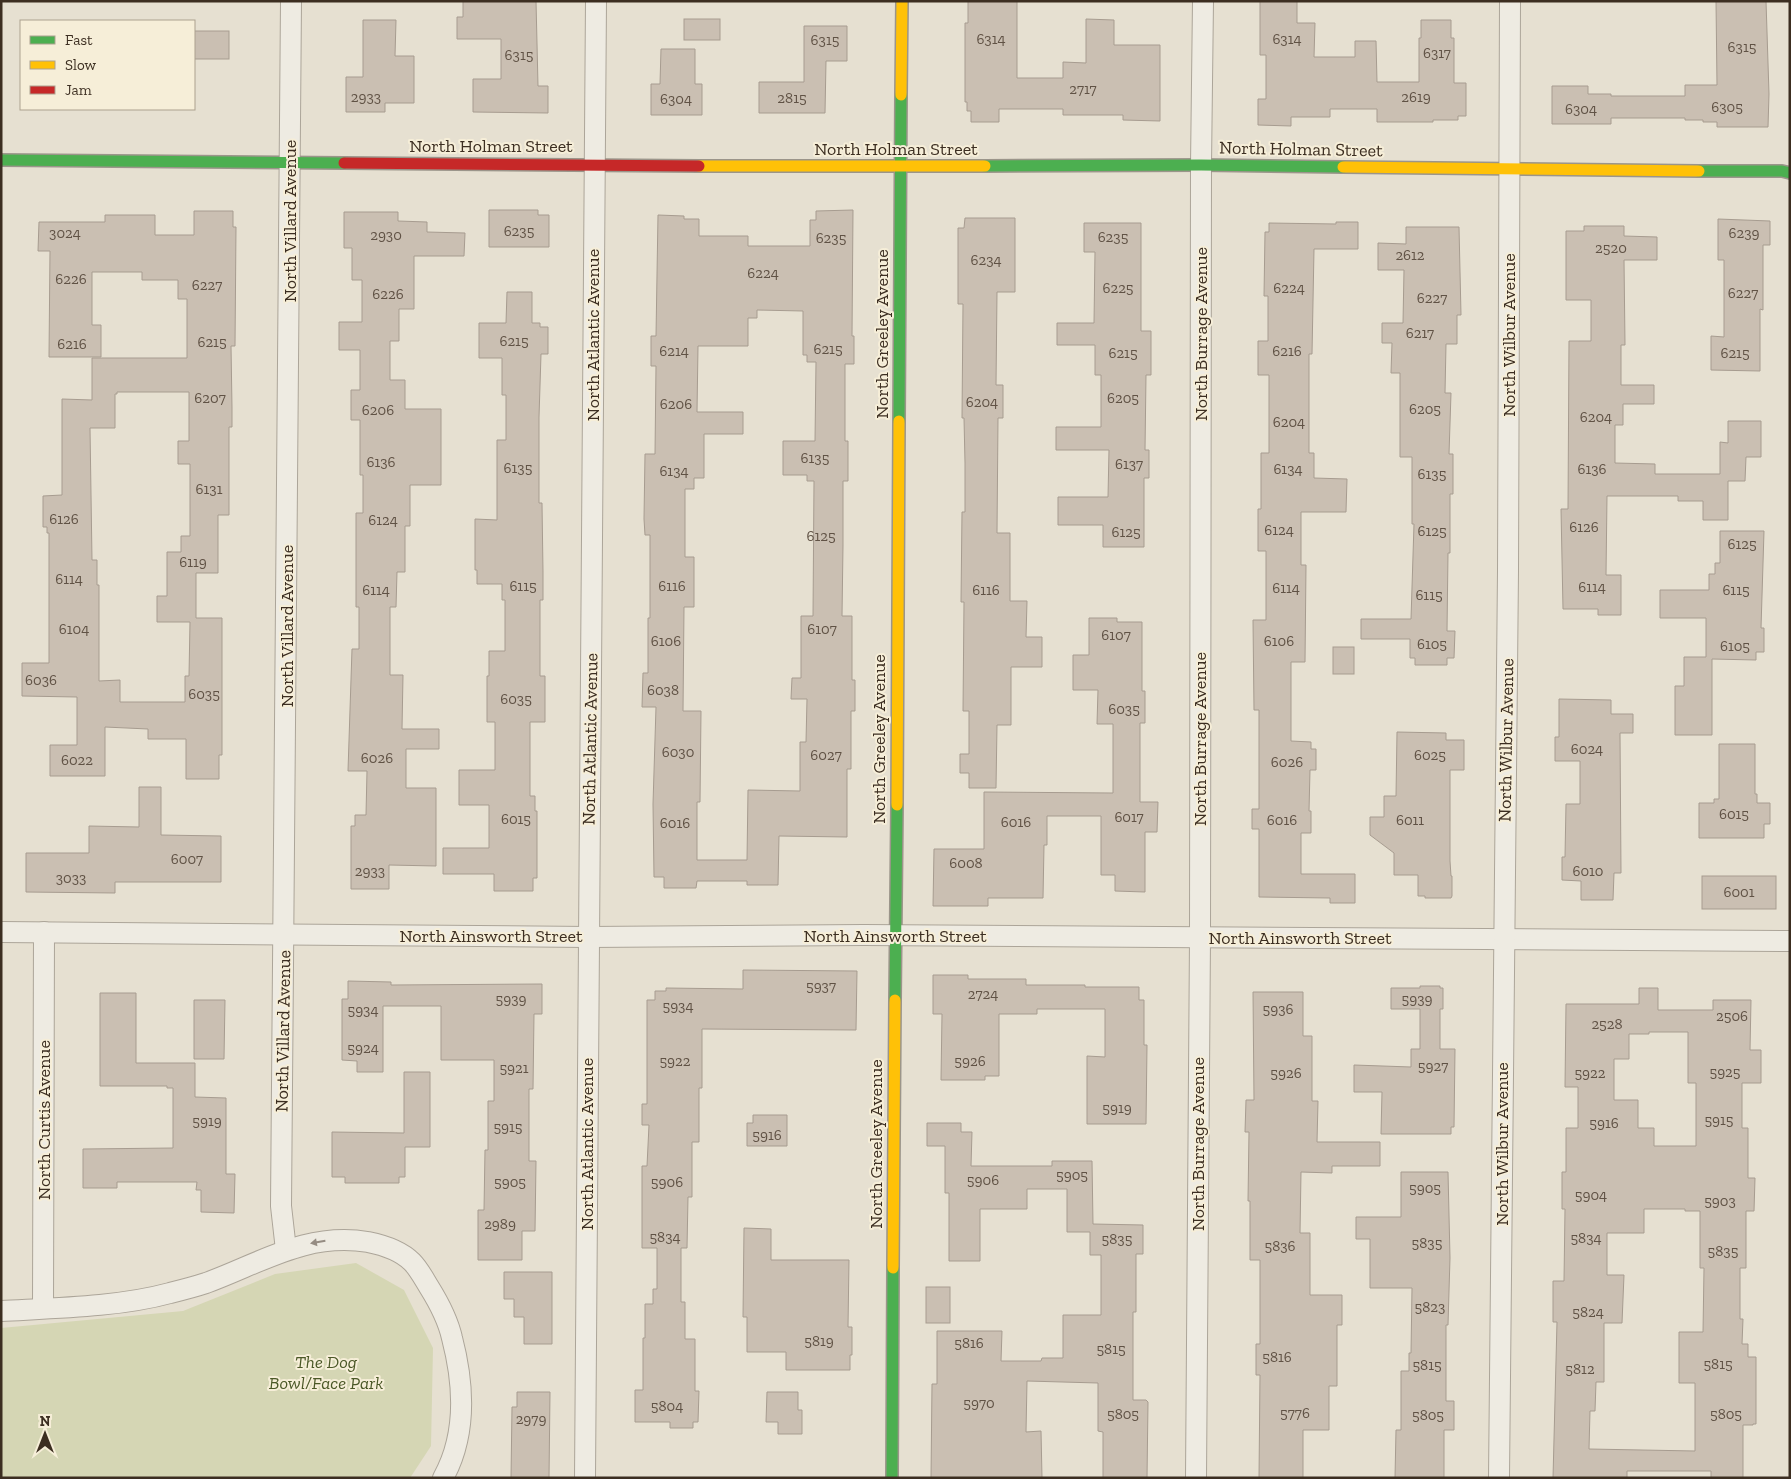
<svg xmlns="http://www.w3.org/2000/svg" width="1791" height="1479" font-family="'Zilla Slab',serif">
  <rect width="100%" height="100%" fill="#e6e0d1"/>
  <path fill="#d5d6b4" d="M356,1263L404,1290L433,1348L431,1446L410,1478H1V1328L183,1311L275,1274Z"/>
  <g fill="#cabfb2" stroke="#a79c90" fill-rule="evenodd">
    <path d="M463,1H536L538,86H548V113L473,112V79H501V39H457V17H463Z"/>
    <path d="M968,1H1017V78H1063V62L1086,63V19L1114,20V45H1160V121L1123,120V115H1063V109H999V122H971V111H967V102H965V23H968Z"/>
    <path d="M1260,1H1297V23H1315L1314,57H1355V41H1376L1377,82H1419V38H1421V20H1451V38H1454V83H1466V116H1458V120H1433V122H1377V109H1330V117H1291V126L1258,125V99H1266V55H1260Z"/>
    <path d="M1716,1H1766L1769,94L1768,127H1717V122H1703V120H1685V118H1611V124H1552V86H1588V94H1611V96H1685V85H1717Z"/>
    <rect x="684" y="19" width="36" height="21"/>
    <path d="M363,20H396L395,56H414V103H385V112H346V77H363Z"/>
    <path d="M804,26H847V61H826L825,113H759V82H804Z"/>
    <rect x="194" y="31" width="35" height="28"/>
    <path d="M661,49H695V84H702V115H651V84H660Z"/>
    <path d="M489,210H538V215H549V247H489Z"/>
    <path d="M853,210L852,336H854V364H845V441H848V481H843V545L842,616H852V680H855V711H851V769H847V837L779,836L778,885H747V881H697L696,888H664V877H654L653,804L656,707H642L643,673H648V618H650V535H645L644,519L645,454H655L656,366H651V336H656L658,215L684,216V219H699V236H748V246H810V220H816V211ZM757,310L803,311V355H807V362H816L815,441H783V475H807V481H814L813,616H801V678H792L791,699H807L806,742H800V791L748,790L747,860H697V802H700L701,711H683L684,607H694V557H685V489H694V478H704V434H743V412H697L698,346H748V318H757Z"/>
    <path d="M194,211H233V227H236L235,346H231L232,408V427H229V515H218V573H196V618H222V755H219V779H186V739H148V729L105,727V776H50V745H77V697L22,696V663H49V533H47V527H43V496L62,495V399L92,400V358H187V299H178V280H142V272H92V325H101V357H49L50,251H38L39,222H105V215H155V235H194ZM117,392H189V441H178V464H190V536H181V552H167V596H157V622H190L189,676H185V702H120V680L99,681V585H97V560H92L90,428H115V394H117Z"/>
    <path d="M344,212H398V221L427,222V232L465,233L464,256H414V309H399V341H390V380H405V409H441V485H410V526H405V572H397L396,607H390V675H403L402,729H439V749H406V788H436V866L389,865V889H351V826H355V815H366L367,771H348L352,649H359V607H356V513H363V475H360V420H351V390H360V350H339V322H362V280H352V248H344Z"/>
    <path d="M965,218H1015V292H997L996,385H1003V418H998L997,533H1010V601H1027L1026,637H1042V667H1011V725H997L996,788H969V773H960V754H969V711H963L964,602H961L962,512H965V463L964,418H962L963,304H958V228H964Z"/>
    <path d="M1718,219L1770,221V245H1763V310L1760,309V371L1711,370V336L1724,337V260H1718Z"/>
    <path d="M1336,222H1358V249H1314L1312,354H1309V453H1314V478L1347,479L1346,512H1301V565H1306L1305,662H1291V741L1311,742V749H1316V770H1310L1309,811H1311V833H1301V874H1355V903H1330V898L1259,897V829H1252V809H1259V710H1254L1253,620H1266V551H1258V509H1261V453H1269V375H1258V341H1268V296H1264L1265,232H1269V223L1336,224Z"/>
    <path d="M1084,223H1141V331H1151V375H1146L1145,450H1149V478H1144V547H1103V525H1058V497H1108L1109,450H1056V427H1101V375H1095V345H1057V323H1094L1095,252H1084Z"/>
    <path d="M1584,226H1624V236L1657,237V260H1624L1625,345H1621V385H1654V404H1623V425H1615V463L1655,464V474H1720V442L1728,443V421H1761V457H1746L1745,481H1728V520H1703V501H1678V496H1607L1606,575H1621V615H1598V609H1563L1561,509H1568L1569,341H1591V300H1566V231H1584Z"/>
    <path d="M1406,227H1459L1461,315H1457V344H1446L1445,393H1451L1449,454H1453V494H1450V553H1448L1447,631H1455L1454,658H1447V665H1415V658H1410V639H1361V619H1411L1414,524H1412V457H1400V373H1391L1392,343H1382V323H1403L1404,270H1378V243L1406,244Z"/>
    <path d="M507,292H532V323H540V327H548V354H541L539,417V503H542L543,572V600H540V676H545V722H530V796H535V811H537V878H533V891H494V874H443V848H489V805H459V770H495V722H487V676H489V651H505V600H502V584H477V570H475V519L497,520V440H506V395H502V358H479V323H506Z"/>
    <path d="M1720,531H1764L1761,628H1764V652H1756V660L1712,659V735H1675V686H1684V657H1706V618H1660V590H1709V574H1715V563H1720Z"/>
    <path d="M1089,618H1117V622H1142V691H1145V723H1140V802H1158L1157,832H1145V892L1115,891V875H1101V816H1047V845H1044L1043,898H988V906H933L934,849H984V792L1113,793V724H1097L1098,690H1073V655H1089Z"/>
    <rect x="1333" y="647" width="21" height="27"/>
    <path d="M1559,699L1611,700V714H1633V733H1620L1621,873H1614L1613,900H1581V881L1562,880V857H1565L1566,804H1580V761H1555V737H1559Z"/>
    <path d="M1397,732L1446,733V740H1464V770H1450V861L1451,876H1452V896L1451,898H1425V896H1418V875H1394V853L1370,835V817H1384V796H1396Z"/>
    <path d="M1719,744H1755V794H1757V803H1770V824H1764V838H1699V803H1714V799H1719Z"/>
    <path d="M139,787H161V835L221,836V882H115V893L26,892V853H89V826L139,827Z"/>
    <rect x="1702" y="876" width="74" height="33"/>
    <path d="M743,970L857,971L856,1030L702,1029V1088H699V1142H692V1197H688L687,1248H681V1302H685V1339H695V1391H699L698,1422H693V1428H670V1422H635V1390H643V1338H645V1304H653V1289H657V1248H642V1166H647L649,1125H642V1104H647V1000H655V991H666V988L743,989Z"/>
    <path d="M933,975H968V979H1026V985H1085V987H1139V1000H1144V1045H1147L1146,1124H1087V1056L1105,1057V1009H1037V1014H999V1076H985V1080H941L942,1014H933Z"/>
    <path d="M348,981L391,982V985L542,984V1014H534L533,1089H529V1161H536L535,1231H522V1260H478V1210H484L485,1150H488V1101H494V1060H441V1006H383V1072H357V1061L342,1060V999H348Z"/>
    <path d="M1420,986H1440V988H1443V1009H1440V1049H1455L1454,1127H1451V1134H1381L1382,1092H1354V1065L1411,1067V1049H1420V1009H1391V988H1420Z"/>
    <path d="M1639,988H1658V1010H1713V1000H1751L1750,1050H1761V1083H1742V1128H1748V1178H1755L1754,1211H1746V1268H1740V1319H1743L1742,1344H1748V1357H1756V1424H1753V1425H1743V1478H1711V1471H1627V1478H1553L1557,1322H1553V1281H1564L1565,1209H1562V1172H1566V1128H1578V1087H1565L1566,1004H1639ZM1649,1032H1688V1083H1696V1146H1654V1128H1638V1100H1614V1059H1629V1034H1649ZM1644,1209H1685V1211H1700V1268H1704L1703,1332H1679V1383H1695V1451L1589,1449L1590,1411H1595L1596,1382H1604V1323H1622L1624,1275H1607V1233H1644Z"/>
    <path d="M1253,992H1303V1036H1312V1101H1318L1317,1142H1380V1166H1332V1173L1301,1172L1300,1233H1310V1295H1342V1325H1337V1386H1329V1430H1303V1478H1259L1260,1375H1256V1344H1260V1260H1250V1201H1248L1249,1132H1245L1246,1100H1254Z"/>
    <path d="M100,993H136V1063H195V1097L226,1098V1174H235L234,1213L201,1212V1190H196L197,1182H117V1188H83V1149L173,1148V1088H167V1086H100Z"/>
    <path d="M194,1000H225L224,1059H194Z"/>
    <path d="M404,1072H430V1147H405V1177H399V1183H345V1177H332V1132L404,1133Z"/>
    <path d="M753,1115H787V1146H747V1123H753Z"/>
    <path d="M927,1123H961V1132H972L971,1166H1052V1161H1092L1093,1224L1143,1225V1254H1136V1312H1133V1400H1146L1148,1402L1147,1478H1103V1432L1098,1431V1383L1027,1381L1026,1432L1041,1431L1042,1478H931L932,1384H937V1331H1002L1001,1361H1041L1042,1358H1063V1315H1101V1255H1090V1232H1067V1189H1027V1209H980V1261H949V1193H945V1146H927Z"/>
    <path d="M1401,1172H1448L1450,1258L1448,1325H1446V1401H1454V1430H1444V1478H1395L1396,1430H1401V1371H1409V1353H1411L1412,1288H1370V1239H1356V1217H1401Z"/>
    <path d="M744,1228L771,1229V1260H849L848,1327H852V1355H850V1370H786V1352H747V1317H743Z"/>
    <path d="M504,1272H552V1344H524V1317H514V1299H504Z"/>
    <rect x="926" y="1287" width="24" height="36"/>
    <path d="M517,1392H550L549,1478H511L512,1407H517Z"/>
    <path d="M767,1392H798V1410H802V1434H778V1422H766Z"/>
  </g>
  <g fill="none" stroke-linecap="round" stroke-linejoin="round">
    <defs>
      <g id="street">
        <path d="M1,932L588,937L864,935L1790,941"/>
        <path d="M286,1250L281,1206L291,1"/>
        <path d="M43,1308L44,932"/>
        <path d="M1,1311C55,1308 119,1307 170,1293C182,1290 194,1287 206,1283C261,1263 306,1232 368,1242C383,1245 401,1251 412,1262C419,1269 424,1279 429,1287C439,1303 448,1320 452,1338C464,1384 467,1435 443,1478"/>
        <path d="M585,1478L596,1"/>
        <path d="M1196,1478L1200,938L1201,165L1203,1"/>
        <path d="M1499,1478L1508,571L1510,1"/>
      </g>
      <g id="fast">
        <path d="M1,160L344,163"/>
        <path d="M985,166L1201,165L1343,167"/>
        <path d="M1699,171H1782L1790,173"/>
        <path d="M899,421L901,95"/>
        <path d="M895,1000L897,805"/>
        <path d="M892,1478L893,1268"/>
      </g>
      <g id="slow">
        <path d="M901,95L902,1"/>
        <path d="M699,166H985"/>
        <path d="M1343,167L1699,171"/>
        <path d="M897,805L899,421"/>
        <path d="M893,1268L895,1000"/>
      </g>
      <path id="jam" d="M344,163L699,166"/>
    </defs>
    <use href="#street" stroke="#aca599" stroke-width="22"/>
    <use href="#fast" stroke="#9b958a" stroke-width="14"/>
    <use href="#slow" stroke="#9b958a" stroke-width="14"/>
    <use href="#jam" stroke="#9b958a" stroke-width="14"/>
    <use href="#street" stroke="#eeebe2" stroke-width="20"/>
    <use href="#fast" stroke="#4caf50" stroke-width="11"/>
    <use href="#slow" stroke="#ffc107" stroke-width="11"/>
    <use href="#jam" stroke="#c62828" stroke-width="11"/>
  </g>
  <defs><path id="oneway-solid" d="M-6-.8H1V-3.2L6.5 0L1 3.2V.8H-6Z" transform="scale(1.25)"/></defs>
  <use fill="#958c82" href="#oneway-solid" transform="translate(318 1242) rotate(170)"/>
  <g text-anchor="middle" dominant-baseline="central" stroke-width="4" stroke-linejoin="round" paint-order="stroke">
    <g font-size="15" fill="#605245">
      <text x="991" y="39">6314</text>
      <text x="1287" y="39">6314</text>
      <text x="825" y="40">6315</text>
      <text x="1742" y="47">6315</text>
      <text x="1437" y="53">6317</text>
      <text x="519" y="55">6315</text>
      <text x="1083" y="89">2717</text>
      <text x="366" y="97">2933</text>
      <text x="1416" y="97">2619</text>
      <text x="792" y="98">2815</text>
      <text x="676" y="99">6304</text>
      <text x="1727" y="107">6305</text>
      <text x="1581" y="109">6304</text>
      <text x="519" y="231">6235</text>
      <text x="65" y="233">3024</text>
      <text x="1744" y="233">6239</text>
      <text x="386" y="235">2930</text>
      <text x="1113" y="237">6235</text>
      <text x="831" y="238">6235</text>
      <text x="1611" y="248">2520</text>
      <text x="1410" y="255">2612</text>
      <text x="986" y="260">6234</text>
      <text x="763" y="273">6224</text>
      <text x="71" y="279">6226</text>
      <text x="207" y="285">6227</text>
      <text x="1118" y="288">6225</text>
      <text x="1289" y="288">6224</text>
      <text x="1743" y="293">6227</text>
      <text x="388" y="294">6226</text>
      <text x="1432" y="298">6227</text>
      <text x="1420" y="333">6217</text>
      <text x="514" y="341">6215</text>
      <text x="212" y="342">6215</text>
      <text x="72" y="344">6216</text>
      <text x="828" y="349">6215</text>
      <text x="674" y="351">6214</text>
      <text x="1287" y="351">6216</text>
      <text x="1123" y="353">6215</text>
      <text x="1735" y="353">6215</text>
      <text x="210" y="398">6207</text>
      <text x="1123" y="398">6205</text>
      <text x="982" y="402">6204</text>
      <text x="676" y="404">6206</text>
      <text x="1425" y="409">6205</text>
      <text x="378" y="410">6206</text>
      <text x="1596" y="417">6204</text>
      <text x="1289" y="422">6204</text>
      <text x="815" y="458">6135</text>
      <text x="381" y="462">6136</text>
      <text x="1129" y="464">6137</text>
      <text x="518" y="468">6135</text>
      <text x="1288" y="469">6134</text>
      <text x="1592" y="469">6136</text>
      <text x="674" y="471">6134</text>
      <text x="1432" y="474">6135</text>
      <text x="209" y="489">6131</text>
      <text x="64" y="519">6126</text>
      <text x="383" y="520">6124</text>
      <text x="1584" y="527">6126</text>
      <text x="1279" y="530">6124</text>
      <text x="1432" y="531">6125</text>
      <text x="1126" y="532">6125</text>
      <text x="821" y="536">6125</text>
      <text x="1742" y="544">6125</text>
      <text x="193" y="562">6119</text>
      <text x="69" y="579">6114</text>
      <text x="523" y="586">6115</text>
      <text x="672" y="586">6116</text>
      <text x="1592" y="587">6114</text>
      <text x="1286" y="588">6114</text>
      <text x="376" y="590">6114</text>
      <text x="986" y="590">6116</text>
      <text x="1736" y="590">6115</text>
      <text x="1429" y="595">6115</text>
      <text x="74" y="629">6104</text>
      <text x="822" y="629">6107</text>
      <text x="1116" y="635">6107</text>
      <text x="666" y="641">6106</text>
      <text x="1279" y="641">6106</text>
      <text x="1432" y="644">6105</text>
      <text x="1735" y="646">6105</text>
      <text x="41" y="680">6036</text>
      <text x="663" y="690">6038</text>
      <text x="204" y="694">6035</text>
      <text x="516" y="699">6035</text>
      <text x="1124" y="709">6035</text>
      <text x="1587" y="749">6024</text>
      <text x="678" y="752">6030</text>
      <text x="826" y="755">6027</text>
      <text x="1430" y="755">6025</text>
      <text x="377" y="758">6026</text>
      <text x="77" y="760">6022</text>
      <text x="1287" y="762">6026</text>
      <text x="1734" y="814">6015</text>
      <text x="1129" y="817">6017</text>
      <text x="516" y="819">6015</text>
      <text x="1282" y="820">6016</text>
      <text x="1410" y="820">6011</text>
      <text x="1016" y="822">6016</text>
      <text x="675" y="823">6016</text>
      <text x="187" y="859">6007</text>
      <text x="966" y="863">6008</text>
      <text x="370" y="871">2933</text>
      <text x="1588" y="871">6010</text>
      <text x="71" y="878">3033</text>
      <text x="1739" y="892">6001</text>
      <text x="821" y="986">5937</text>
      <text x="983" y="994">2724</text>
      <text x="511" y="999">5939</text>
      <text x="1417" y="999">5939</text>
      <text x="678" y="1006">5934</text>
      <text x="1278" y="1009">5936</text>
      <text x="363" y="1010">5934</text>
      <text x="1732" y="1016">2506</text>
      <text x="1607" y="1024">2528</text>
      <text x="363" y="1048">5924</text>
      <text x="675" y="1061">5922</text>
      <text x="970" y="1061">5926</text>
      <text x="1433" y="1066">5927</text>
      <text x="514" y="1068">5921</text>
      <text x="1725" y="1072">5925</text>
      <text x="1286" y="1073">5926</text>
      <text x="1590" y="1073">5922</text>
      <text x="1117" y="1108">5919</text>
      <text x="1719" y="1120">5915</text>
      <text x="207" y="1121">5919</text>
      <text x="1604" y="1123">5916</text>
      <text x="508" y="1127">5915</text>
      <text x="767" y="1135">5916</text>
      <text x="1072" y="1175">5905</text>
      <text x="983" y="1180">5906</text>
      <text x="510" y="1182">5905</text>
      <text x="667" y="1182">5906</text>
      <text x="1425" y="1188">5905</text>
      <text x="1591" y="1195">5904</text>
      <text x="1720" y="1201">5903</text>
      <text x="500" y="1224">2989</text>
      <text x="665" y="1237">5834</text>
      <text x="1586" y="1238">5834</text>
      <text x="1117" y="1239">5835</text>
      <text x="1427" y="1243">5835</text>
      <text x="1280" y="1246">5836</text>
      <text x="1723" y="1251">5835</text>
      <text x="1430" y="1307">5823</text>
      <text x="1588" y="1312">5824</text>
      <text x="819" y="1341">5819</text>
      <text x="969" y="1343">5816</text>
      <text x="1111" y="1349">5815</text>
      <text x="1277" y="1357">5816</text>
      <text x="1718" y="1364">5815</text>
      <text x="1427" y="1365">5815</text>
      <text x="1580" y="1369">5812</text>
      <text x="979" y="1403">5970</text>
      <text x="667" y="1406">5804</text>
      <text x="1295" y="1413">5776</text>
      <text x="1123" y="1414">5805</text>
      <text x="1726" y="1414">5805</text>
      <text x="1428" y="1415">5805</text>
      <text x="531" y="1419">2979</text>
    </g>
    <g font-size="18" fill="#3c2e21" stroke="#f6eed8">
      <text x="491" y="146">North Holman Street</text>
      <text x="896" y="149">North Holman Street</text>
      <text transform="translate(1301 149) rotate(1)">North Holman Street</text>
      <text transform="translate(290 221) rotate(-90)">North Villard Avenue</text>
      <text transform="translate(882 334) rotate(-90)">North Greeley Avenue</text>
      <text transform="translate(1201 334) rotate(-90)">North Burrage Avenue</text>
      <text transform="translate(593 335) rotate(-90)">North Atlantic Avenue</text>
      <text transform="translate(1509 335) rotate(-90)">North Wilbur Avenue</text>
      <text transform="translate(287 626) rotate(-90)">North Villard Avenue</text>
      <text transform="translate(590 739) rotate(-89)">North Atlantic Avenue</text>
      <text transform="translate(879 739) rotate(-90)">North Greeley Avenue</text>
      <text transform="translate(1200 739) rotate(-90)">North Burrage Avenue</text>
      <text transform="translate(1506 740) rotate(-89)">North Wilbur Avenue</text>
      <text x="491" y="936">North Ainsworth Street</text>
      <text x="895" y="936">North Ainsworth Street</text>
      <text x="1300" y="938">North Ainsworth Street</text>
      <text transform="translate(283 1031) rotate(-89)">North Villard Avenue</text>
      <text transform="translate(44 1120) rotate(-90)">North Curtis Avenue</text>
      <text transform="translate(587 1144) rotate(-90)">North Atlantic Avenue</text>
      <text transform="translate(876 1144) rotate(-90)">North Greeley Avenue</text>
      <text transform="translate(1198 1144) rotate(-90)">North Burrage Avenue</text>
      <text transform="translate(1502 1144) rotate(-90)">North Wilbur Avenue</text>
    </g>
    <g font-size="18" font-style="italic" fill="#4b5827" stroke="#f6eed8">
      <text x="326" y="1362">The Dog<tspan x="326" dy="21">Bowl/Face Park</tspan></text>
    </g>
  </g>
  <rect width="1791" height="1479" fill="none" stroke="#3c2e21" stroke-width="5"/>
  <rect x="20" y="20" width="175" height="90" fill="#f6eed8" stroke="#aca18f"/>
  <rect x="30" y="36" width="25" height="8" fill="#4caf50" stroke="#aca18f"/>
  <text x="65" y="45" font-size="15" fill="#3c2e21">Fast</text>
  <rect x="30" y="61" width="25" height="8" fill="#ffc107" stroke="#aca18f"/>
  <text x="65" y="70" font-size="15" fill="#3c2e21">Slow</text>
  <rect x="30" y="86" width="25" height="8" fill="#c62828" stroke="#aca18f"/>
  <text x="65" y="95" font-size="15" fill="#3c2e21">Jam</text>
  <g transform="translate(45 1434)" stroke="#f6eed8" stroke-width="4" paint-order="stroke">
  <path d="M0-4L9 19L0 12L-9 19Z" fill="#3c2e21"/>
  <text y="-8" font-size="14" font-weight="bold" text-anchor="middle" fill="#3c2e21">N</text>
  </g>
</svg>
